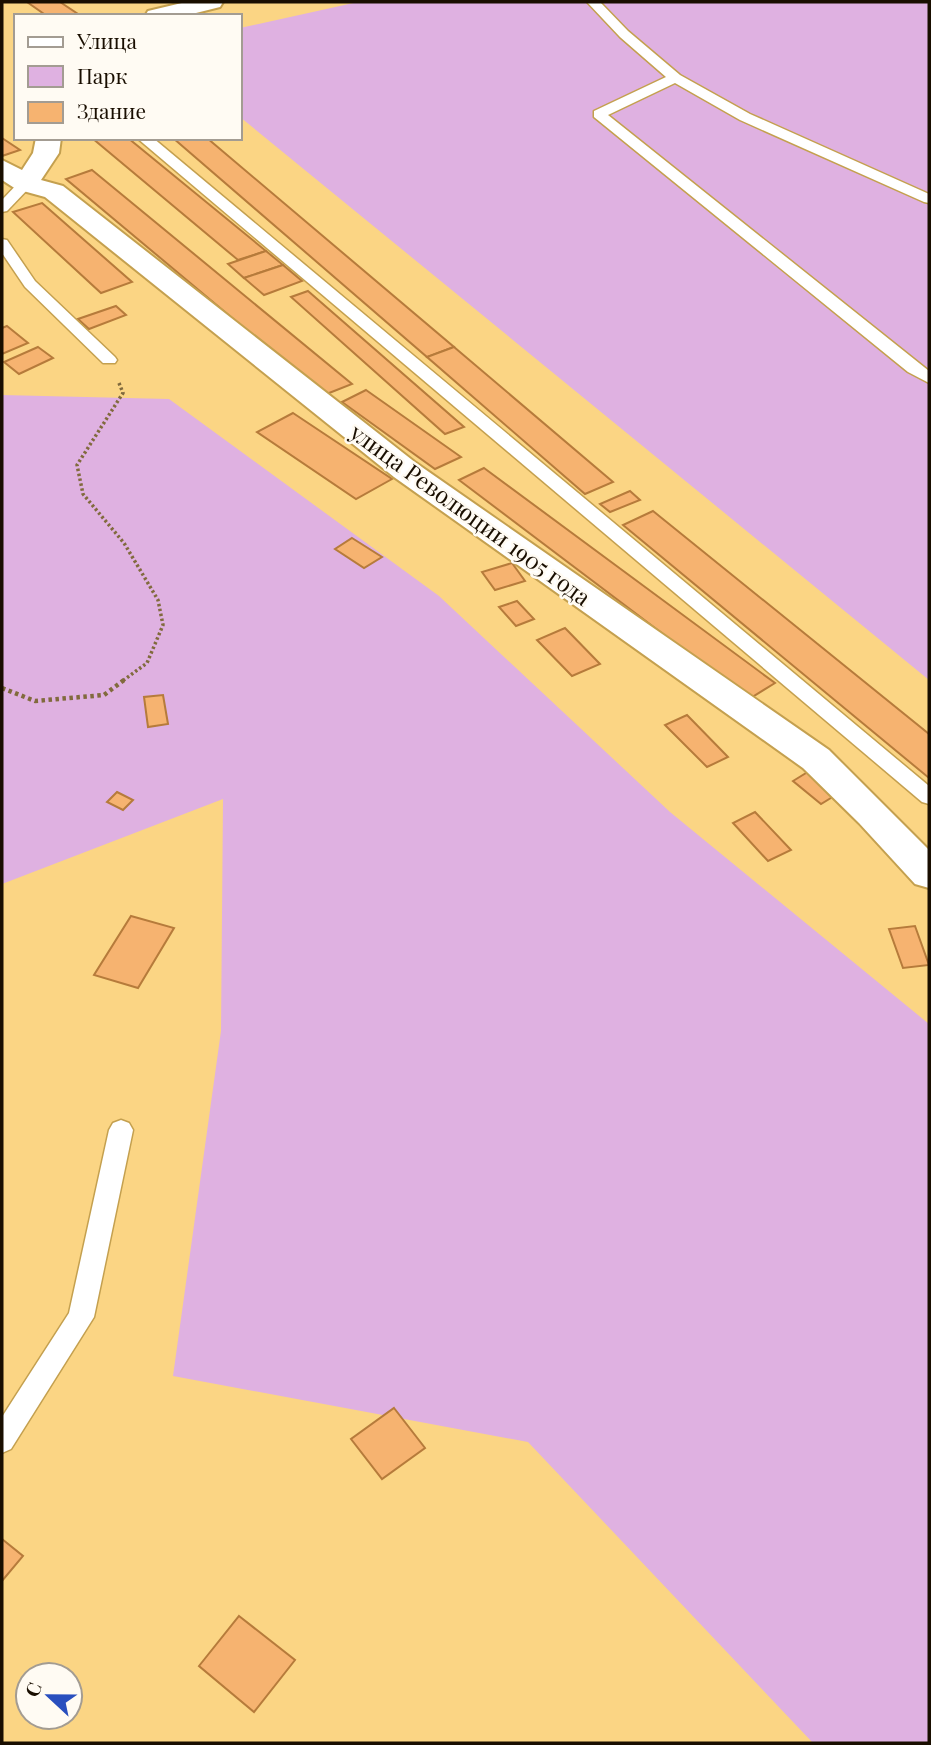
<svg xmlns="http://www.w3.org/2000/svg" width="931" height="1745" font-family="'Playfair Display',serif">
  <rect width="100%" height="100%" fill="#fbd584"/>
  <g fill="#dfb1e1">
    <path d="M358,2H929V680L240,117V28Z"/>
    <path d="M2,395L169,399L439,596L670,812L929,1024V1743H813L528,1442L173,1376L221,1031L223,799L2,884Z"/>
  </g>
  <g fill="#f6b370" stroke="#b67b3b" stroke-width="2">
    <path d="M27,2H60L81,16H47Z"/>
    <path d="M2,138L20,150L2,156Z"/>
    <path d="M92,138H128L266,251L238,260Z"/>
    <path d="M173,138H207L454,347L427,357Z"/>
    <path d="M92,170L352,384L324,395L66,179Z"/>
    <path d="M42,203L132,282L101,293L13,212Z"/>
    <path d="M266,251L283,265L244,278L228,264Z"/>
    <path d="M283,265L302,281L264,295L244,278Z"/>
    <path d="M308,291L464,427L445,434L291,297Z"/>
    <path d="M116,306L126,315L89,329L78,319Z"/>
    <path d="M7,326L28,343L2,354V328Z"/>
    <path d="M38,347L53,358L19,374L4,362Z"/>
    <path d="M454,347L613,482L585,494L427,357Z"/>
    <path d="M366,390L461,457L435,469L342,402Z"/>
    <path d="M293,413L392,479L356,499L257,432Z"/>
    <path d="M484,468L775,683L749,699L459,480Z"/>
    <path d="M630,491L640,500L610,512L600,504Z"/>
    <path d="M653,511L929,734V778L623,525Z"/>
    <path d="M352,538L382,557L364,568L335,549Z"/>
    <path d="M512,563L525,581L495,590L482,572Z"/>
    <path d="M517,601L534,619L516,626L499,607Z"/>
    <path d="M565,628L600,664L572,676L537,640Z"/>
    <path d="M163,695L168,724L148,727L144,697Z"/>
    <path d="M687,715L728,757L707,767L665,725Z"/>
    <path d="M811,770L839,793L821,804L793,781Z"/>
    <path d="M117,792L133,800L123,810L107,802Z"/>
    <path d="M755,812L791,850L768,861L733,823Z"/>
    <path d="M131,916L174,928L138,988L94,975Z"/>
    <path d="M915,926L929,965L903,968L889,929Z"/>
    <path d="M394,1408L425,1448L382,1479L351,1439Z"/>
    <path d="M2,1539L23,1556L2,1581Z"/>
    <path d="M239,1616L295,1660L254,1712L199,1666Z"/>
  </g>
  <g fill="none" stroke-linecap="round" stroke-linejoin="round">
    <defs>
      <g id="service">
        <path d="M587,2H600L628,31L680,75L750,114L929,194V203L924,202L740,120L675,83L608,115L929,371V383L908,372L594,117V111L666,77L620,37Z"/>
        <path d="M137,138H153L929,786V804L922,802Z"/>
        <path d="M25,180L30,181V187L7,211L2,212V200L20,181Z"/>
        <path d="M2,239L7,240L35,281L115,357L117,360L115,363H103L25,287L2,253Z"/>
        <path d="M121,1120L129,1123L133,1130L94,1317L11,1449L2,1453V1417L69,1313L109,1130L113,1123Z"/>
      </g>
      <g id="minor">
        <path d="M186,2H223L220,7L184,16H145L148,11Z"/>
        <path d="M36,138H61L59,153L41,180L63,186L416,463L829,750L929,850V888L915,884L859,823L803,768L394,477L45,197L16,189L2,180V160L22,170L33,153Z"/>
      </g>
    </defs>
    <use href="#service" stroke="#c4a04f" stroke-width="3"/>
    <use href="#minor" stroke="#c4a04f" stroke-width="4"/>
    <path stroke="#816a3d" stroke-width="3.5" stroke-dasharray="2.5 2.5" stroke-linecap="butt" d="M119,383L123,393L77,465L83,494L124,543L158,600L163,625L147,663L121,682"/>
    <path stroke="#816a3d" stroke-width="4.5" stroke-dasharray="3.5 3.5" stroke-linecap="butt" d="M2,688L35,701L104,695L124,680"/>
    <use href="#service" fill="#fff" fill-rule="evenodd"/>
    <use href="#minor" fill="#fff" fill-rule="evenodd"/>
  </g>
  <g text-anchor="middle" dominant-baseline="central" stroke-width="5" stroke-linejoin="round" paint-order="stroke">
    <g font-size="23" fill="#190e00" stroke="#fffbf3">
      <text transform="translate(471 514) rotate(36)">улица Революции 1905 года</text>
    </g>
  </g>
  <rect width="931" height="1745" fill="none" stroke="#190e00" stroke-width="7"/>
  <rect x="14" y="14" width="228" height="126" fill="#fffbf3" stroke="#a39c92" stroke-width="2"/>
  <rect x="28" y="37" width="35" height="10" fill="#ffffff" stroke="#a39c92" stroke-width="2"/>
  <text x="77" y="49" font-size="21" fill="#190e00">Улица</text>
  <rect x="28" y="66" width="35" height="21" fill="#dfb1e1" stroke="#a39c92" stroke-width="2"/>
  <text x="77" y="84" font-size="21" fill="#190e00">Парк</text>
  <rect x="28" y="102" width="35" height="21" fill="#f6b370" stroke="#a39c92" stroke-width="2"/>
  <text x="77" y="119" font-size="21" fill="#190e00">Здание</text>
  <g transform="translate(49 1696) rotate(292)"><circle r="33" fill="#fffbf3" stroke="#a39c92" stroke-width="2"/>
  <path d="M0-5L12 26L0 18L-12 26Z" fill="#294fbe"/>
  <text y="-10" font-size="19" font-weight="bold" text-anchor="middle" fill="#190e00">С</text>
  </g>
</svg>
